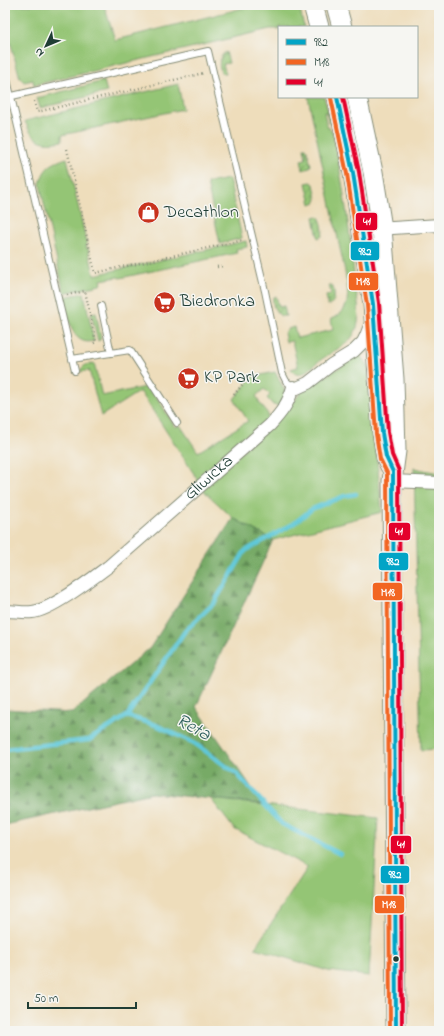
<svg xmlns="http://www.w3.org/2000/svg" width="444" height="1036" font-family="'Indie Flower',sans-serif">
  <defs>
    <pattern id="forest-firs" width="22" height="20" patternUnits="userSpaceOnUse"><rect width="22" height="20" fill="#7a6"/><path d="M5 1l3.5 6h-7zM16 11l3.5 6h-7z" fill="#618c55"/></pattern>
    <pattern id="garden-furrows" width="10" height="10" patternUnits="userSpaceOnUse"><rect width="10" height="10" fill="#94c575"/><path d="M-1 1l2-2M0 10L10 0M9 11l2-2" fill="none" stroke="#78a161"/></pattern>
  </defs>
  <rect width="100%" height="100%" fill="#f6f6f2"/>
  <filter id="ink" filterUnits="userSpaceOnUse"><feTurbulence type="fractalNoise" baseFrequency=".025" numOctaves="2"/><feDisplacementMap in="SourceGraphic" scale="8" xChannelSelector="R" yChannelSelector="G"/><feConvolveMatrix kernelMatrix="1 2 1 2 8 2 1 2 1" color-interpolation-filters="sRGB"/></filter>
  <filter id="wash" filterUnits="userSpaceOnUse"><feTurbulence type="fractalNoise" baseFrequency=".012" numOctaves="4" result="noise"/><feDisplacementMap in="SourceGraphic" scale="16" xChannelSelector="R" yChannelSelector="G"/><feGaussianBlur stdDeviation="0.9" result="paint"/><feColorMatrix in="noise" values="0 0 0 0 0 0 0 0 0 0 0 0 0 0 0 0 0 1.4 0 .05"/><feComposite in="paint" operator="in"/></filter>
  <g filter="url(#wash)">
    <rect width="100%" height="100%" fill="#edb"/>
    <g fill="#94c575" stroke="#5a8154">
      <path d="M5,5H104L115,40L255,5H299L304,27H279V29H270L34,85L33,80L24,82L20,78L5,22Z"/>
      <path d="M104,81L107,92L40,108L37,98Z"/>
      <path d="M178,84L183,109L62,135V141C41,145 33,141 25,121Z"/>
      <path d="M308,97H324L331,122L329,123L326,112H324L327,127L332,130C343,181 350,232 355,284C357,297 362,320 355,332C349,345 336,349 325,357C320,360 315,364 311,368C304,373 297,379 291,369L298,367L292,341L286,342L284,333L288,329L294,327L297,338L333,330L331,319C339,316 345,311 347,302C350,286 341,255 338,239C328,191 318,144 308,97Z"/>
      <path d="M67,158L87,244L86,245L87,249L88,248L94,275L246,241L247,247L236,249L237,253L120,278L118,277L101,280L102,283L100,285L64,293L40,185C43,168 51,163 67,158Z"/>
      <path d="M229,179L242,238L220,244L207,183Z"/>
      <path d="M84,293L94,341C70,348 68,312 64,297Z"/>
      <path d="M96,312L101,338L100,340L98,341L91,313Z"/>
      <path d="M359,355L368,365L382,512L273,540L233,518L202,489L291,405L301,392Z"/>
      <path d="M94,363L102,396L150,386L175,427L180,425L198,452L248,421L234,399L252,377L275,372L287,395L279,406L273,405L267,398L270,395L264,389L256,396L259,400L258,401L268,414V420L198,483L196,477L140,391L101,416L89,370L81,372V369L85,365Z"/>
      <path d="M414,468L439,473V749L421,750Z"/>
      <path d="M211,799L378,818L369,976L328,971L255,948L308,867L234,829Z"/>
    </g>
    <path fill="url(#forest-firs)" stroke="#4b744d" d="M233,518L273,540L196,707L263,804L152,793L5,825V709L72,713L150,648Z"/>
    <g fill="url(#garden-furrows)" stroke="#5a8154">
      <path d="M226,52L229,63L223,64L226,74H224C217,69 218,56 226,52Z"/>
      <path d="M304,148H306L307,150L311,165L309,168L303,170L301,160L306,159Z"/>
      <path d="M311,182L314,184L317,199L316,202L311,204L306,183Z"/>
      <path d="M318,216C322,220 324,231 322,236L318,238L314,217Z"/>
      <path d="M329,284L333,287C335,295 336,302 328,306L326,296L331,294Z"/>
      <path d="M276,296L279,307L284,306L286,316H281C275,312 272,305 273,298Z"/>
    </g>
    <g fill="none" stroke-linecap="round" stroke-linejoin="round">
      <g stroke="#5ec8d9" stroke-width="4.5">
        <path d="M127,716L185,631L214,603L245,551L293,524L312,509L344,496L356,494"/>
        <path d="M5,749L89,740L127,716L156,725L194,743L237,774L282,824L340,854"/>
      </g>
    </g>
  </g>
  <g filter="url(#ink)">
    <g fill="none" stroke-linecap="round" stroke-linejoin="round">
      <defs>
        <g id="service">
          <path d="M5,71L75,371"/>
          <path d="M12,96L208,51L265,291L282,373L286,381L293,387"/>
          <path d="M101,306L111,353"/>
          <path d="M72,359L130,350L177,423"/>
        </g>
        <g id="minor">
          <path d="M362,230L439,225"/>
          <path d="M392,481L439,483"/>
          <path id="s1" d="M5,610L7,611C15,611 24,613 32,612C50,611 93,578 109,566L270,425C281,413 289,403 293,387L297,388L308,383L331,365L354,351L363,342L366,336L371,323"/>
        </g>
        <g id="primary">
          <path d="M313,5L319,27"/>
          <path d="M336,5L342,27"/>
          <path d="M337,97L353,173L373,304L382,433L386,457L390,466"/>
          <path d="M357,97L373,172L382,228L394,379L396,451L392,481L396,1031"/>
        </g>
      </defs>
      <use href="#service" stroke="#868d78" stroke-width="8"/>
      <use href="#minor" stroke="#868d78" stroke-width="14"/>
      <use href="#primary" stroke="#868d78" stroke-width="21"/>
      <g stroke="#868d78" stroke-width="2.5" stroke-dasharray="1 3" stroke-linecap="butt">
        <path d="M34,101L37,112L204,73"/>
        <path d="M67,149L95,273L244,240"/>
        <path d="M217,267L223,266"/>
        <path d="M67,295L85,291L96,342L92,344"/>
        <path d="M234,395L246,380"/>
      </g>
      <use href="#service" stroke="#fff" stroke-width="6"/>
      <use href="#minor" stroke="#fff" stroke-width="12"/>
      <use href="#primary" stroke="#fff" stroke-width="19"/>
      <defs>
        <path id="bus-1" d="M337,97L353,173L373,304L382,433L386,457L393,472L396,1031"/>
        <path id="bus-2" d="M331,98L347,174L367,305L376,434L380,459L387,473L390,1031"/>
        <path id="bus-3" d="M343,97L359,172L379,303L388,432L392,455L399,471L402,1031"/>
      </defs>
      <use href="#bus-1" stroke="#f6f6f2" stroke-width="7"/>
      <use href="#bus-2" stroke="#f6f6f2" stroke-width="7"/>
      <use href="#bus-3" stroke="#f6f6f2" stroke-width="7"/>
      <use href="#bus-1" stroke="#02a4c6" stroke-width="4"/>
      <use href="#bus-2" stroke="#f26522" stroke-width="4"/>
      <use href="#bus-3" stroke="#e4002b" stroke-width="4"/>
    </g>
  </g>
  <defs>
    <symbol id="shop-disc" viewBox="-11 -11 22 22"><circle r="9.5" fill="#c8321e" stroke="#f6f6f2"/><path d="M-5-2.5h2.3a2.7 3.5 0 0 1 5.4 0H5L5.5 6h-11ZM-1.5-2.5h3a1.5 2.3 0 0 0-3 0Z" fill="#fff"/></symbol>
    <symbol id="supermarket-disc" viewBox="-11 -11 22 22"><circle r="9.5" fill="#c8321e" stroke="#f6f6f2"/><path d="M-6-5.5h2.5l.6 2H6L4.5 2H-2.5L-4.4-4H-6ZM-1.5 3.2a1.3 1.3 0 1 0 .1 0ZM3 3.2a1.3 1.3 0 1 0 .1 0Z" fill="#fff"/></symbol>
  </defs>
  <g fill-rule="evenodd">
    <use href="#shop-disc" x="136" y="200" width="25" height="25"/>
    <use href="#supermarket-disc" x="152" y="290" width="25" height="25"/>
    <use href="#supermarket-disc" x="176" y="366" width="25" height="25"/>
  </g>
  <circle fill="#1f3d34" stroke="#f6f6f2" stroke-width="1.5" cx="396" cy="959" r="3.5"/>
  <g text-anchor="middle" dominant-baseline="central" stroke-width="3" stroke-linejoin="round" paint-order="stroke">
    <g font-size="18" fill="#1f3d34" stroke="#f6f6f2" text-anchor="start">
      <text x="164" y="213">Decathlon</text>
      <text x="180" y="302">Biedronka</text>
      <text x="204" y="378">KP Park</text>
    </g>
    <g font-size="18" fill="#1f3d34" stroke="#f6f6f2">
      <text stroke="none"><textPath href="#s1" startOffset="251">Gliwicka</textPath></text>
    </g>
    <g font-size="19" font-style="italic" fill="#2f605d" stroke="#f6f6f2">
      <text transform="translate(193 728) rotate(29)">Reta</text>
    </g>
  </g>
  <g stroke="#f6f6f2" stroke-width="1.5">
    <rect x="355" y="212" width="23" height="19" rx="4" fill="#e4002b"/>
    <rect x="350" y="241" width="30" height="20" rx="4" fill="#02a4c6"/>
    <rect x="348" y="272" width="31" height="19" rx="4" fill="#f26522"/>
    <rect x="388" y="522" width="23" height="19" rx="4" fill="#e4002b"/>
    <rect x="378" y="552" width="31" height="19" rx="4" fill="#02a4c6"/>
    <rect x="372" y="582" width="31" height="19" rx="4" fill="#f26522"/>
    <rect x="390" y="835" width="22" height="19" rx="4" fill="#e4002b"/>
    <rect x="380" y="865" width="30" height="19" rx="4" fill="#02a4c6"/>
    <rect x="374" y="895" width="31" height="19" rx="4" fill="#f26522"/>
  </g>
  <g font-size="11" text-anchor="middle" font-weight="bold" fill="#fff">
    <text x="367" y="225">41</text>
    <text x="365" y="255">982</text>
    <text x="363" y="285">M18</text>
    <text x="399" y="535">41</text>
    <text x="393" y="565">982</text>
    <text x="388" y="596">M18</text>
    <text x="401" y="848">41</text>
    <text x="395" y="878">982</text>
    <text x="389" y="908">M18</text>
  </g>
  <rect width="444" height="1036" fill="none" stroke="#f6f6f2" stroke-width="20"/>
  <rect x="278" y="26" width="140" height="72" fill="#f6f6f2" stroke="#a0aca6"/>
  <rect x="286" y="39" width="20" height="6" fill="#02a4c6" stroke="#a0aca6"/>
  <text x="314" y="46" font-size="12" fill="#1f3d34">982</text>
  <rect x="286" y="59" width="20" height="6" fill="#f26522" stroke="#a0aca6"/>
  <text x="314" y="66" font-size="12" fill="#1f3d34">M18</text>
  <rect x="286" y="79" width="20" height="6" fill="#e4002b" stroke="#a0aca6"/>
  <text x="314" y="86" font-size="12" fill="#1f3d34">41</text>
  <g transform="translate(46 46) rotate(226)" stroke="#f6f6f2" stroke-width="3" paint-order="stroke">
  <path d="M0-3L7 15L0 10L-7 15Z" fill="#1f3d34"/>
  <text y="-6" font-size="11" font-weight="bold" text-anchor="middle" fill="#1f3d34">N</text>
  </g>
  <path d="M28 1002v6h108v-6" fill="none" stroke="#1f3d34" stroke-width="2"/>
  <text x="34" y="1002" font-size="12" fill="#1f3d34" stroke="#f6f6f2" stroke-width="3" paint-order="stroke">50 m</text>
</svg>
